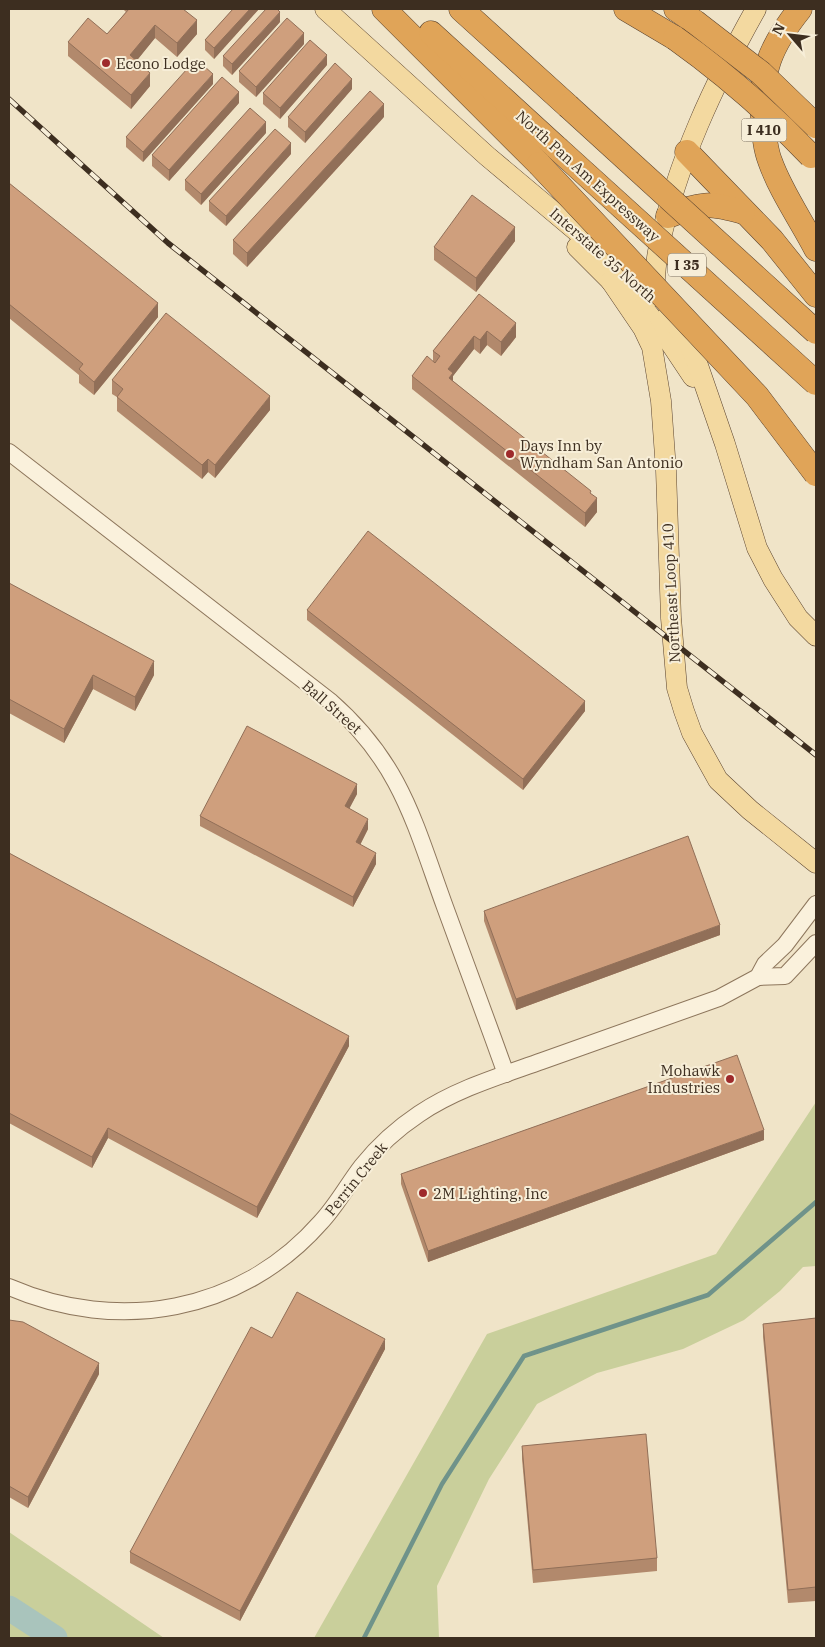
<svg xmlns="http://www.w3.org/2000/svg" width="825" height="1647" font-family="'IBM Plex Serif',serif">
  <rect width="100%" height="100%" fill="#f0e4c8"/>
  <g fill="#c9cf9b">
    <path d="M816,1102V1266L803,1267L780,1291L744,1320L683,1349L597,1373L537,1404L489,1479L437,1586L439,1638H314L487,1334L716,1254Z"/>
    <path d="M9,1532L164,1638H9Z"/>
  </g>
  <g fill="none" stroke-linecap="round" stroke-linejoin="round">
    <path stroke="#6f938a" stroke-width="4.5" d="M364,1638L442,1484L524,1356L708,1295L816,1202"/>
    <path stroke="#a9c4bc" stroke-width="25" d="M9,1608L55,1638"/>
    <defs>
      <g id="minor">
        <path d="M9,452L330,701C401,763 414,822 445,907C465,962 486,1018 506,1074"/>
        <path d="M758,977L785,976L816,943"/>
        <path d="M9,1287C118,1334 241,1313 321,1222C337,1205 348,1184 362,1166C378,1146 398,1128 419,1114C456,1089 500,1076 542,1061C601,1040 660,1019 719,998L758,977L765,964L785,945L816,904"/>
      </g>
      <g id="major">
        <path d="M325,9L487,156L642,286"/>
        <path d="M577,247L611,281L633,295L665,335L693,377"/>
        <path d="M611,281L643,328L652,347L661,401L666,470L671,618L677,688L684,711L692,733L718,780L750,810L816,863"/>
        <path d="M654,296C655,280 655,263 659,247C677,162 714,84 756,9"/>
        <path d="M668,315L683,334L694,354L725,444L757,548L773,579L798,618L816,636"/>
      </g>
      <g id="highway">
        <path d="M384,9L539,164"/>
        <path d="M461,9L568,106"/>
        <path d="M626,9L675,38"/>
        <path d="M676,9L695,22"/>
        <path d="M800,9C771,45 759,73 763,120C764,134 765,148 770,161C781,192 801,220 816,249"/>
        <path d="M431,33L557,148"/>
        <path d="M687,152L772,240L816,295"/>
        <path d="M668,216C703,203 707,202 743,212"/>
      </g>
    </defs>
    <use href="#minor" stroke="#8d765c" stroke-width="18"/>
    <use href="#major" stroke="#5b4430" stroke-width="21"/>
    <use href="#highway" stroke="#5b4430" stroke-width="25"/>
    <use href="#minor" stroke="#faf1dc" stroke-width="16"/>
    <use href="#major" stroke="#f3d9a0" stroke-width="20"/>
    <use href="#highway" stroke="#e0a458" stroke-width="24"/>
    <defs>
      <path id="rail" d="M9,99L168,243L816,755"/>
    </defs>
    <use href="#rail" stroke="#3d2e20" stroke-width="5.5"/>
    <use href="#rail" stroke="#f7eed8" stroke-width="4" stroke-dasharray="11" stroke-linecap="butt"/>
    <defs>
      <g id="highway-bridge">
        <path d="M695,22L761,73L816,126"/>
        <path d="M675,38C724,73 769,112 811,156"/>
        <path d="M568,106L816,332"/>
        <path d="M557,148L816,383"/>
        <path d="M539,164L757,396L816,474"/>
      </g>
    </defs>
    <use href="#highway-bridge" stroke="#5b4430" stroke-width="25" stroke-linecap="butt"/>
    <use href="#highway-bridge" stroke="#e0a458" stroke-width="24"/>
  </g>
  <g fill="#b2896c">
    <path d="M123,9H185L184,10L197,34L177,57L155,38L136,61L150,86L131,109L68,56V42L107,34L126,12Z"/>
    <path d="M233,9H259L214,59L205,50V40Z"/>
    <path d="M280,22L232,75L223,66V56Z"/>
    <path d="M304,44L256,97L239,82V71Z"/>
    <path d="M327,65L280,119L263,104V93Z"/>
    <path d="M213,84L143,162L126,147V137Z"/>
    <path d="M352,89L305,143L288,127V117Z"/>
    <path d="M239,103L169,181L152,166V155Z"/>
    <path d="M384,117L247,267L233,254V240Z"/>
    <path d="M266,133L201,205L185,190V180Z"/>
    <path d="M291,154L226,226L209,211V201Z"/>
    <path d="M9,183L158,317L94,395L79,383V375L9,318Z"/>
    <path d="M515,241L476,292L434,260V247Z"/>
    <path d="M479,294L516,337L501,356L487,345L480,354L474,349L453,376V381L591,494L597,512L585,527L412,389V376L433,361V351Z"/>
    <path d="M112,380L270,410L215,478L208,472L202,479L117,411V397L112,394Z"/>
    <path d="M9,583L154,675L135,711L93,689L64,743L9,713Z"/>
    <path d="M307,610L585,711L523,790L307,620Z"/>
    <path d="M357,794L349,808L368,829L360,845L376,864L353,907L200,826V816Z"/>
    <path d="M9,853L349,1046L257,1218L108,1138L92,1168L9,1123Z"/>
    <path d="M484,911L720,935L516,1010L484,921Z"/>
    <path d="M764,1140L428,1262L401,1184V1174Z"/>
    <path d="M816,1318V1601L788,1603L763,1337V1324Z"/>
    <path d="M9,1320L99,1374L28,1508L9,1497Z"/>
    <path d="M272,1338L385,1349L240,1621L130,1563V1552Z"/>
    <path d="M522,1446L657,1558V1571L533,1583L522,1459Z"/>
  </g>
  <g fill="#916f58">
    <path d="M250,9H259L214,59V48Z"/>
    <path d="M280,12V22L232,75V64Z"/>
    <path d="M197,20V34L177,57V43Z"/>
    <path d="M155,25V38L130,69V55Z"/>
    <path d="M304,33V44L256,97V87Z"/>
    <path d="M327,55V65L280,119V108Z"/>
    <path d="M150,73V86L131,109V95Z"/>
    <path d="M213,74V84L143,162V152Z"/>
    <path d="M352,79V89L305,143V132Z"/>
    <path d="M239,92V103L169,181V170Z"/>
    <path d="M384,104V117L247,267V253Z"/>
    <path d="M266,122V133L201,205V194Z"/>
    <path d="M291,143V154L226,226V216Z"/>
    <path d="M515,227V241L476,292V278Z"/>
    <path d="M158,303V317L94,395V382Z"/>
    <path d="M516,323V337L501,356V342Z"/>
    <path d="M487,331V345L480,354V340Z"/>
    <path d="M474,336V349L453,376V387L449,391L448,369Z"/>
    <path d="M270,396V410L215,478V465Z"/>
    <path d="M208,459V472L202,479V465Z"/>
    <path d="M597,498V512L585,527V513Z"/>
    <path d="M154,661V675L135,711V697Z"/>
    <path d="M93,675V689L64,743V729Z"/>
    <path d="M585,701V711L523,790V779Z"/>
    <path d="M357,784V794L345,817V806Z"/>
    <path d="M368,819V829L356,853V842Z"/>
    <path d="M376,853V864L353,907V897Z"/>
    <path d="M720,925V935L516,1010V999Z"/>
    <path d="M349,1036V1046L257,1218V1207Z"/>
    <path d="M108,1128V1138L92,1168V1157Z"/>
    <path d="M764,1130V1140L428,1262V1251Z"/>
    <path d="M385,1339V1349L240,1621V1611Z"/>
    <path d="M99,1363V1374L28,1508V1497Z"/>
  </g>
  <g fill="#cf9f7d" stroke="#916f58">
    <path d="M129,9H183L197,20L177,43L155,25L130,55L150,73L131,95L68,42L88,18L107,34Z"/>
    <path d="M233,9H250L214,48L205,40Z"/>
    <path d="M266,9H277L280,12L232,64L223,56Z"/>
    <path d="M287,18L304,33L256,87L239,71Z"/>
    <path d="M310,40L327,55L280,108L263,93Z"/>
    <path d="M196,59L213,74L143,152L126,137Z"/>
    <path d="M335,63L352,79L305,132L288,117Z"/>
    <path d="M222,77L239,92L169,170L152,155Z"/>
    <path d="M370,91L384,104L247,253L233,240Z"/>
    <path d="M250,108L266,122L201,194L185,180Z"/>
    <path d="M275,129L291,143L226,216L209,201Z"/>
    <path d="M9,183L158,303L94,382L79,369L83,364L9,304Z"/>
    <path d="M472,195L515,227L476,278L434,247Z"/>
    <path d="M479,294L516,323L501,342L487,331L480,340L474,336L448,369L453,373L449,378L591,491L590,493L597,498L585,513L412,376L427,356L435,363L440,356L433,351Z"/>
    <path d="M166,313L270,396L215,465L208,459L202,465L117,397L123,389L112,380Z"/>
    <path d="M368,531L585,701L523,779L307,610Z"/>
    <path d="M9,583L154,661L135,697L93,675L64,729L9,699Z"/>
    <path d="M247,726L357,784L345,806L368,819L356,842L376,853L353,897L200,816Z"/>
    <path d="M688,836L720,925L516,999L484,911Z"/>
    <path d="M9,853L349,1036L257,1207L108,1128L92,1157L9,1113Z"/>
    <path d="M737,1055L764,1130L428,1251L401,1174Z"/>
    <path d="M297,1292L385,1339L240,1611L130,1552L251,1327L272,1338Z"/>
    <path d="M816,1318V1587L788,1590L763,1324Z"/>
    <path d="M9,1320L23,1322L99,1363L28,1497L9,1486Z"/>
    <path d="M646,1434L657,1558L533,1570L522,1446Z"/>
  </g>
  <g fill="#9e2a2b" stroke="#f7eed8" stroke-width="2">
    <circle cx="106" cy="63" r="5"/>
    <circle cx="510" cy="454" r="5"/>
    <circle cx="730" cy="1079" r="5"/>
    <circle cx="423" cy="1193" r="5"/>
  </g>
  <g text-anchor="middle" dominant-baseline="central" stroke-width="4" stroke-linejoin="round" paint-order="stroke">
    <g fill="#f7eed8" stroke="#756857" stroke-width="1">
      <rect x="741.5" y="118.5" width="45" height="23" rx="4"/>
      <rect x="668" y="253.5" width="38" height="23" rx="4"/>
    </g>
    <g font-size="14" font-weight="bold" fill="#3d2e20">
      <text x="764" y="130">I 410</text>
      <text x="687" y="265">I 35</text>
    </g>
    <g font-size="15" fill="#3d2e20" stroke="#f7eed8" text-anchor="start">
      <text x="116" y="63">Econo Lodge</text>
      <text x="520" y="445">Days Inn by<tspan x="520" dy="17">Wyndham San Antonio</tspan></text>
      <text x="720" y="1070" text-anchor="end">Mohawk<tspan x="720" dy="17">Industries</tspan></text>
      <text x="433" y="1193">2M Lighting, Inc</text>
    </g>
    <g font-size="15" fill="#3d2e20" stroke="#f7eed8">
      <text transform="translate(588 176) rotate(42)">North Pan Am Expressway</text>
      <text transform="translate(603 255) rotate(41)">Interstate 35 North</text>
      <text transform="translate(671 593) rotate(-93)">Northeast Loop 410</text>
      <text transform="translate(332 707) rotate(41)">Ball Street</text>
      <text transform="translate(356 1179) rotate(-51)">Perrin Creek</text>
    </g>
  </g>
  <rect width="825" height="1647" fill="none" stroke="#3d2e20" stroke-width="20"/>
  <g transform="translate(790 35) rotate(298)" stroke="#f7eed8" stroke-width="4" paint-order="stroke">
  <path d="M0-4L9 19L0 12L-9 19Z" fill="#3d2e20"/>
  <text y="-8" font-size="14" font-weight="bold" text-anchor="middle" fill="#3d2e20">N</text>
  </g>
</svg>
